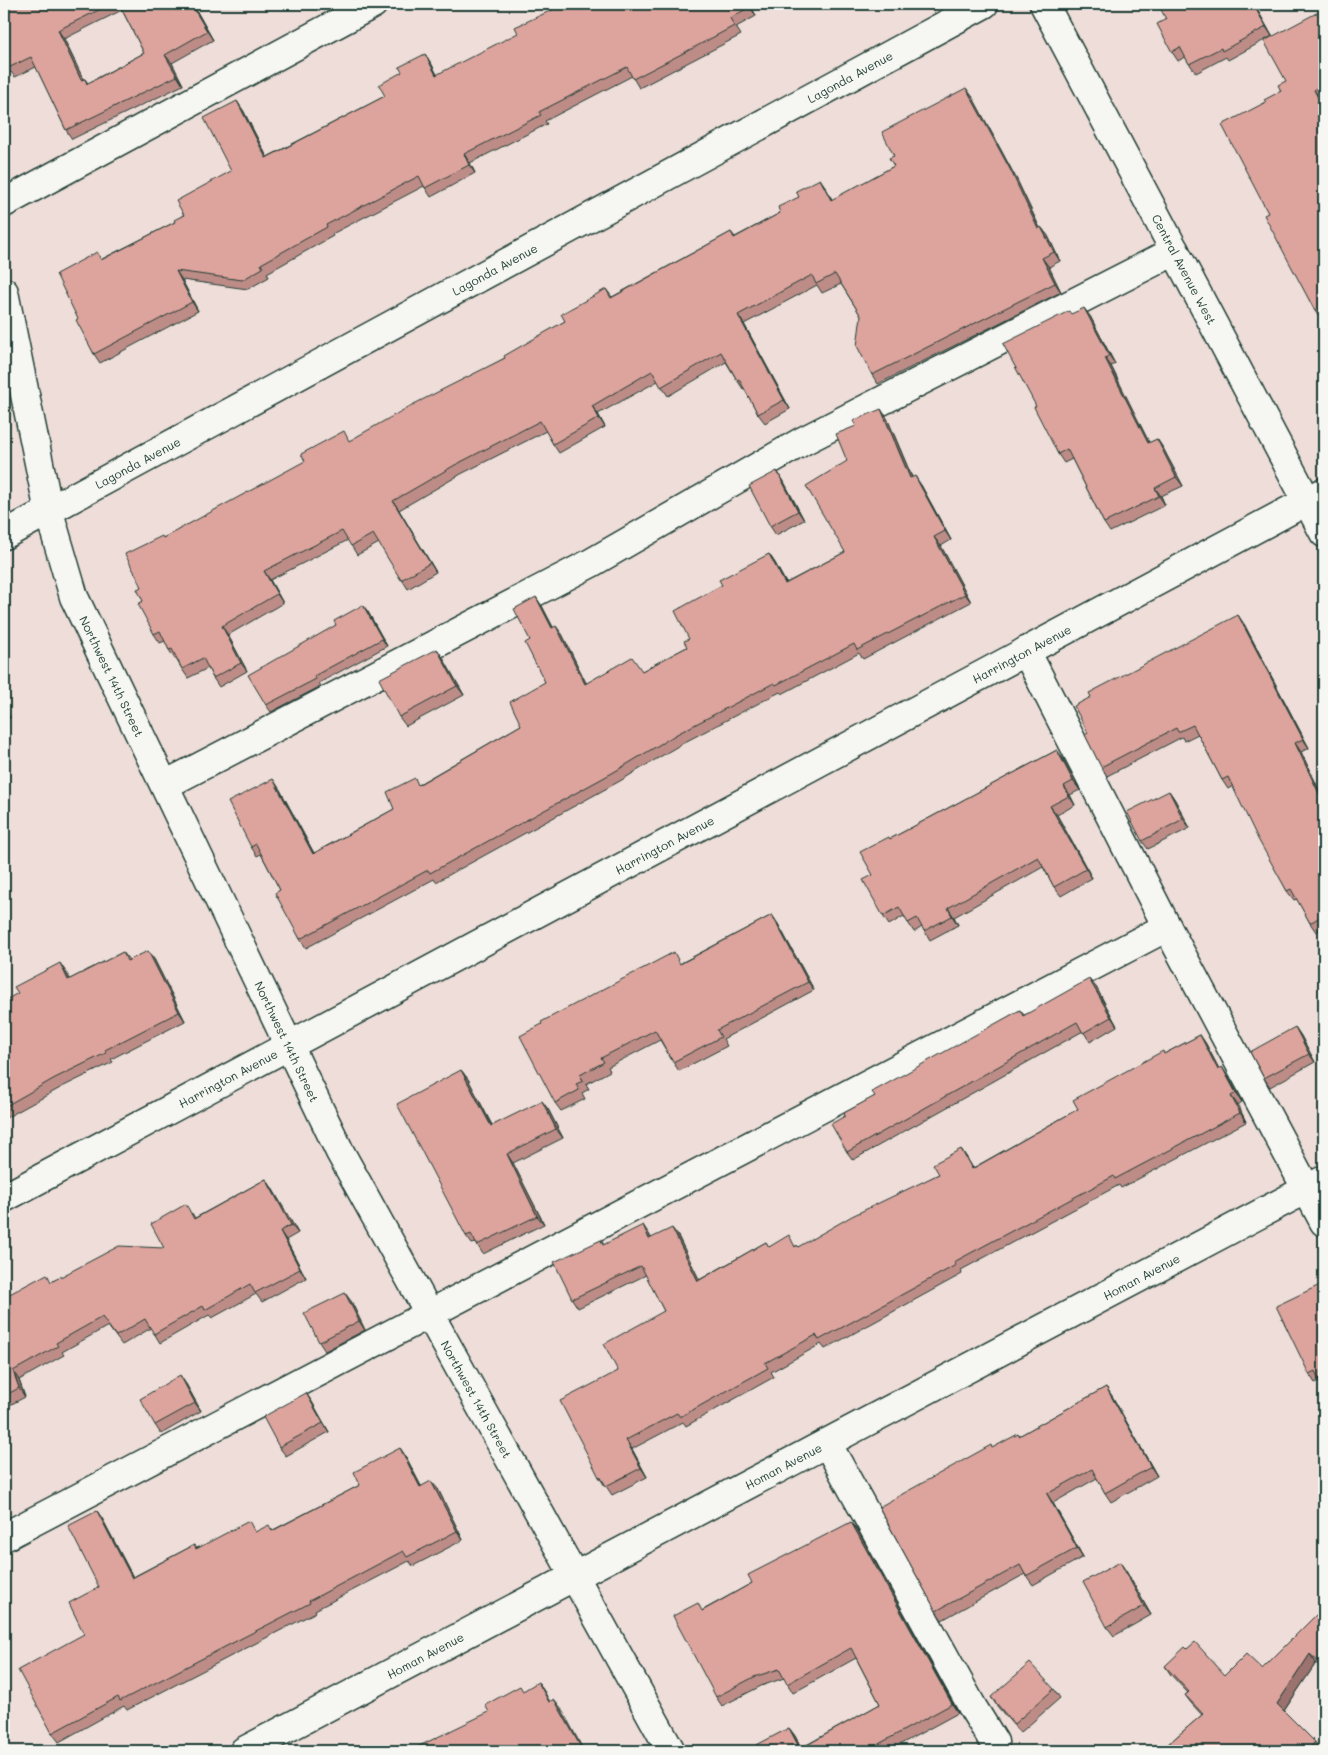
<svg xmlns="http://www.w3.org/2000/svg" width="1328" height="1755" font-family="Mali,sans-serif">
  <rect width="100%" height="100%" fill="#eeddd8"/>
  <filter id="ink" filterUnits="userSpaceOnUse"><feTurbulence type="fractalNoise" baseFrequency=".02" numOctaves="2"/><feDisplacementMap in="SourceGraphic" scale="10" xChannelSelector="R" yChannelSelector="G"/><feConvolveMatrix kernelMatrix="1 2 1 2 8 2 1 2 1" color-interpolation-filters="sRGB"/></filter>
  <g filter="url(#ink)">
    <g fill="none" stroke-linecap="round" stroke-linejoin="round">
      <defs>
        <g id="minor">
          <path id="s1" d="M1044,4L1324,533"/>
          <path d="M4,203L373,4"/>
          <path id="s2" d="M4,292L49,512L74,597L340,1152L671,1751"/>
          <path id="s3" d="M4,535L984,4"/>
          <path d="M1026,651L1167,927L1324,1222"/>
          <path d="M165,785L591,563L803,441L1175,251"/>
          <path id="s4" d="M4,1198L1324,492"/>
          <path d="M827,1443L973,1708L994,1742L995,1751"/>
          <path d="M4,1537L1167,927"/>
          <path id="s5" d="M244,1751L1324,1180"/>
        </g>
      </defs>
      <use href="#minor" stroke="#1f3d34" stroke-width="31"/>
      <use href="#minor" stroke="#f6f6f2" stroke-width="28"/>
    </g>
    <g fill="#be8c87" stroke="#1f3d34" fill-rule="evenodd">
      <path d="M4,4H192L196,10L213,40L172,63L183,85L72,139L66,130L36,67L15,77L11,72L4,75ZM122,10L144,53L88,83L85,79H83L64,39Z"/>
      <path d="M750,4L756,16L736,27L741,35L639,88L632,76L545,121L547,124L470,163L475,173L431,197L424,186L332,234L333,236L267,273L269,277L248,289L182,280L198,311L100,363L94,354L78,319L102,259L175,222L231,171L243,110L267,157L385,96L431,63L437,75Z"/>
      <path d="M1240,4H1254L1272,36L1228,60L1226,57L1196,73L1185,57L1178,61L1172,52L1230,9Z"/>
      <path d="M1324,9V97L1320,99L1324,106V318L1321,320L1315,311L1268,213L1266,102L1281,91Z"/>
      <path d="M972,96L1017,180L1040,228L1041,227L1048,236L1060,261L1049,267L1061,292L878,384L872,375L861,316L841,284L822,293L817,285L744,324L790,409L765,423L758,414L744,388L743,389L737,380L726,362L668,396L658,381L598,414L605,427L559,453L553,444L546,431L461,474L399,510L436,572L408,589L379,543L357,555L348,540L270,580L283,603L228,635L247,671L219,687L213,678L208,668L188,678L182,669L176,659H175L169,650L165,641L160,643L154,634L143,601L142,587L163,538L350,441L505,358L565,321L606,289L612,297L731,232L735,237L780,213L820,179L826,188L832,200L894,166V156Z"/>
      <path d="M1072,314L1090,316L1115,364L1111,366L1149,443L1157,439L1163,448L1183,486L1161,496L1165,505L1110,532L1104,523L1072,459L1064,463L1058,454L1036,406Z"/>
      <path d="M887,418L912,477L921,485L951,540L941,546L971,602L863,659L859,653L782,694L780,692L683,743L620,781L436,882L434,879L306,948L300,939L280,890L261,854L257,856L251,847L279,788L314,853L394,809L419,784L521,725L545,682L530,640L542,606L553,627L562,634L586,683L642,671L687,647L689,639L722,585L769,554L775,563L786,583L845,552L847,461Z"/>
      <path d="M777,471L783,480L804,520L776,535L770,526Z"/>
      <path d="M363,605L368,612L387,646L319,683L321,686L271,712L266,705L336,625Z"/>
      <path d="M1244,624L1309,748L1301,752L1324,800V927L1316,932L1310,923L1297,899L1294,900L1287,891L1233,786L1228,789L1222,780L1198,734L1184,741L1182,737L1107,776L1101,767Z"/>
      <path d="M437,649L443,658L464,695L406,726L399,717Z"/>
      <path d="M4,705L10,718L4,721Z"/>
      <path d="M1057,750L1063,759L1080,790L1070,795L1075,805L1057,815L1092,878L1061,896L1054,887L1043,867L954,917L958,925L930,940L922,927L914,932L904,916L889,925L883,916L873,875L890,839Z"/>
      <path d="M1169,791L1175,800L1190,828L1148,849L1142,841Z"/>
      <path d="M772,915L778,924L814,990L723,1039L727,1046L679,1071L673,1062L660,1040L608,1067L610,1071L586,1084L589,1089L582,1093L585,1099L561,1111L555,1103L681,963Z"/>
      <path d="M123,952L129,960L154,959L185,1021L111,1059L113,1062L62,1087L4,1119V1001L66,972L70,979Z"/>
      <path d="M1096,987L1117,1026L1090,1042L1083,1031L853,1160L847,1152L845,1116L875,1096L1020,1010L1024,1015Z"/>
      <path d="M1295,1027L1301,1036L1315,1062L1270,1087L1264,1078Z"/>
      <path d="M1200,1035L1206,1044L1219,1069L1228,1076L1242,1102L1238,1105L1246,1122L1121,1188L1119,1185L961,1270L962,1274L825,1349L821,1344L771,1372L774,1377L686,1426L683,1422L632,1449L647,1477L612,1495L606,1486H605L599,1477L618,1371L664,1311L646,1275L578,1308L572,1299L601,1240L604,1245L649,1234L651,1238L678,1236L699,1280L766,1242L769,1247L796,1246L799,1247L939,1174L961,1149L967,1158L973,1168L1078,1109L1164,1054Z"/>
      <path d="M461,1070L468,1079L492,1125L548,1109L563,1138L513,1163L544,1224L483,1254L476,1243L472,1244L466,1236Z"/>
      <path d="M266,1179L272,1188L298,1233L286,1240L306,1278L262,1302L256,1294L212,1318L209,1315L160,1343L151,1328L122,1345L108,1326L62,1352L64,1355L19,1380L25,1397L4,1408V1318L11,1315L52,1281L164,1248L192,1213L195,1218Z"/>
      <path d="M1324,1284V1390L1319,1381L1315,1383L1309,1374Z"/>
      <path d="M351,1301L365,1330L325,1351L319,1342Z"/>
      <path d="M186,1384L201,1411L161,1434L155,1425Z"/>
      <path d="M1106,1387L1112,1396L1157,1476L1111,1502L1105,1493L1097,1478L1053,1503L1083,1557L1033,1585L1025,1574L942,1620L936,1611L993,1448L1019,1436Z"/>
      <path d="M306,1393L312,1402L329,1432L286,1456L279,1447Z"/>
      <path d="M400,1448L406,1457L421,1486L438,1489L463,1540L413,1566L409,1561L315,1610L316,1612L127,1710L124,1706L59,1742L52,1733L99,1587L97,1511L103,1520L133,1577L194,1545L196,1548L256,1532L273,1530L360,1485Z"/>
      <path d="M851,1522L858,1531L958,1713L888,1751H750L789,1728L795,1736L801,1748L880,1704L856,1658L793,1693L784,1678L761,1686L722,1706L716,1697L703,1610L752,1583Z"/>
      <path d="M1126,1571L1151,1615L1114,1636L1107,1627Z"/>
      <path d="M1324,1607V1671L1316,1663L1284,1711L1315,1742L1321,1751H1160L1202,1715L1191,1703L1185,1695L1188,1693L1171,1675L1165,1666L1187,1649L1225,1675L1262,1669Z"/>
      <path d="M1054,1689L1060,1698L1020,1733L997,1706L991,1697Z"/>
    </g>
    <g fill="#9b726e" stroke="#1f3d34">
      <path d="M192,4L196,10L213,40L207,31Z"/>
      <path d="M748,4H750L756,16Z"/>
      <path d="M1253,4L1256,7L1272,36L1266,27Z"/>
      <path d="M58,30L64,39L88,89L81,80Z"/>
      <path d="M425,54L431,63L442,84L436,75Z"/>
      <path d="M165,55L172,63L183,85L177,76Z"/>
      <path d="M966,88L972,96L1017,180L1044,238L1038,229Z"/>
      <path d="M1314,90L1320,99L1324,106V109Z"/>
      <path d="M237,101L243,110L272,167L266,158Z"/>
      <path d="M464,154L470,163L475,173L469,165Z"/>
      <path d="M820,179L826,188L837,209L831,200Z"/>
      <path d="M1041,227L1048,236L1060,261L1054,252Z"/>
      <path d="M1042,258L1049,267L1061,292L1055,283Z"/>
      <path d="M176,271L182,280L198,311L192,302Z"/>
      <path d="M1084,308L1090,316L1115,364L1109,355Z"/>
      <path d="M738,315L744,324L790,409L784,400Z"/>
      <path d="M1105,358L1111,366L1154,452L1148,443Z"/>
      <path d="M592,406L598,414L605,427L599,418Z"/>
      <path d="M881,409L887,418L916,487L910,478Z"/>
      <path d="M1157,439L1163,448L1183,486L1176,477Z"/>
      <path d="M777,471L783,480L804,520L798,511Z"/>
      <path d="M915,476L921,485L951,540L945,531Z"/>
      <path d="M1155,488L1161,496L1165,505L1159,496Z"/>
      <path d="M393,501L399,510L436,572L430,563Z"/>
      <path d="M934,537L941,546L971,602L965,594Z"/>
      <path d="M769,554L775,563L791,593L785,584Z"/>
      <path d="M264,571L270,580L283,603L277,594Z"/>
      <path d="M536,597L542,606L558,637L552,628Z"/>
      <path d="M363,605L368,612L387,646L382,639Z"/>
      <path d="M1238,615L1244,624L1309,748L1303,739Z"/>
      <path d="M222,626L228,635L247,671L241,663Z"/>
      <path d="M556,626L562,634L591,693L585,684Z"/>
      <path d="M437,649L443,658L464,695L457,686Z"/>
      <path d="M4,705L10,718L4,708Z"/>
      <path d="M1295,743L1301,752L1324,800V804Z"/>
      <path d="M1057,750L1063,759L1080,790L1073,781Z"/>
      <path d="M273,779L279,788L319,863L313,854Z"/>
      <path d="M1064,786L1070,795L1075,805L1069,796Z"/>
      <path d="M1169,791L1175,800L1190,828L1183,819Z"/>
      <path d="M1050,806L1057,815L1092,878L1086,869Z"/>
      <path d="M948,908L954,917L958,925L952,916Z"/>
      <path d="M772,915L778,924L814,990L808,982Z"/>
      <path d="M148,951L154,959L185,1021L179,1012Z"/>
      <path d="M60,963L66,972L75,989L68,980Z"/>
      <path d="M1089,979L1096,987L1117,1026L1111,1017Z"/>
      <path d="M1295,1027L1301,1036L1315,1062L1309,1054Z"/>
      <path d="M1200,1035L1206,1044L1224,1078L1218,1070Z"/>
      <path d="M1222,1067L1228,1076L1242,1102L1236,1093Z"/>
      <path d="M461,1070L468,1079L497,1135L491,1126Z"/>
      <path d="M1231,1096L1238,1105L1246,1122L1240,1113Z"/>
      <path d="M542,1101L548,1109L563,1138L556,1129Z"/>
      <path d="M961,1149L967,1158L978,1178L972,1169Z"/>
      <path d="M507,1154L513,1163L544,1224L537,1216Z"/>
      <path d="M266,1179L272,1188L298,1233L291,1225Z"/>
      <path d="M643,1225L649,1234L655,1248L649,1239Z"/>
      <path d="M672,1228L678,1236L704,1289L698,1281Z"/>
      <path d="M280,1231L286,1240L306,1278L300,1269Z"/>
      <path d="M345,1293L351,1301L365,1330L359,1321Z"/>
      <path d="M13,1371L19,1380L25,1397L19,1388Z"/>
      <path d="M180,1375L186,1384L201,1411L195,1403Z"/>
      <path d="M1106,1387L1112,1396L1157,1476L1151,1467Z"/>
      <path d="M306,1393L312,1402L329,1432L323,1423Z"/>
      <path d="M626,1440L632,1449L647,1477L641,1468Z"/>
      <path d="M400,1448L406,1457L426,1496L420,1487Z"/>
      <path d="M431,1481L438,1489L463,1540L457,1531Z"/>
      <path d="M1047,1494L1053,1503L1083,1557L1077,1548Z"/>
      <path d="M97,1511L103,1520L138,1587L132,1578Z"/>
      <path d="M851,1522L858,1531L958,1713L952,1704Z"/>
      <path d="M1120,1562L1126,1571L1151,1615L1144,1606Z"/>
      <path d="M1310,1654L1316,1663L1283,1712L1277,1704Z"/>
      <path d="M538,1682L544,1691L555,1711L549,1702Z"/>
      <path d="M554,1699L561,1708L584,1751H583Z"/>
      <path d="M789,1728L795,1736L803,1751H802Z"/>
    </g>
    <g fill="#dda39d" stroke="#1f3d34">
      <path d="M4,4H111L58,30L81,80L85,79L87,84L144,53L119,4H191L207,31L165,55L177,76L66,130L31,57L8,68L6,62L4,63Z"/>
      <path d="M565,4H748L750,7L730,18L734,26L695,47L633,79L627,67L539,112L541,115L464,154L469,165L425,188L419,176L326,225L327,227L261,264L263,268L242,280L176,271L192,302L94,354L76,320L78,319L56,274L97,252L101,260L175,222L174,220L184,215L176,201L231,171L204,118L237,101L266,158L385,96L379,85L402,72L399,67L425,54L436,75L518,33L515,27Z"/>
      <path d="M1158,4H1226L1229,10L1239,4H1253L1266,27L1222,51L1221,48L1189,64L1180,47L1172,52L1157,24L1166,19Z"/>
      <path d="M1324,9V84L1314,90L1324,109V309L1323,307L1315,311L1264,215L1268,213L1222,125L1266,102L1264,100L1281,91L1278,85L1286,81L1264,41Z"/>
      <path d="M966,88L1011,171L1038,229L1041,227L1054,252L1042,258L1055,283L872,375L857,346L861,316L835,274L816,284L812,275L738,315L784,400L758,414L739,379L737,380L721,352L661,387L652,371L592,406L599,418L553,444L540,421L455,465L393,501L430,563L401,580L373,534L351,546L342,531L264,571L277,594L222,626L241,663L213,678L203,658L182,669L172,649L169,650L160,631L154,634L138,604L143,601L137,589L142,587L125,554L162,536L163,538L305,461L301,454L344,431L349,441L412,405L505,358L504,356L565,321L561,314L606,289L611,298L731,232L734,238L780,213L778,207L799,197L796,191L820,179L831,200L894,166L889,158L894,156L882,132Z"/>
      <path d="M1084,308L1109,355L1105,358L1148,443L1157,439L1176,477L1155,488L1159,496L1104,523L1067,449L1058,454L1034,407L1036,406L1003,344L1069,311L1071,314Z"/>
      <path d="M881,409L910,478L915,476L945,531L934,537L965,594L857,650L854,644L776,685L774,683L677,734L614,772L430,873L428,870L300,939L275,893L280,890L256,844L251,847L228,802L273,779L313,854L394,809L387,792L415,778L418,785L521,725L510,702L545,682L525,643L530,640L514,609L536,597L552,628L556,626L585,684L632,657L642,671L687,647L684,641L689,639L675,611L722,585L719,580L769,554L785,584L845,552L806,486L847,461L836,434L856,426L853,421Z"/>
      <path d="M777,471L798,511L770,526L749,486Z"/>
      <path d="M363,605L382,639L314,676L316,679L266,705L248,675L336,625L334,621Z"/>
      <path d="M1238,615L1303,739L1295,743L1324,804V925L1320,917L1310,923L1291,889L1287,891L1258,839L1228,777L1222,780L1193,725L1178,732L1176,728L1101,767L1085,735L1088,733L1074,706L1091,697L1089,693Z"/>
      <path d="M437,649L457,686L399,717L379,679Z"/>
      <path d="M1057,750L1073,781L1064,786L1069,796L1050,806L1086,869L1054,887L1038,857L948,908L952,916L924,931L917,918L908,923L899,907L883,916L863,880L873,875L860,852L889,837L890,839Z"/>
      <path d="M1169,791L1183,819L1142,841L1127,812Z"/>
      <path d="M772,915L808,982L717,1030L721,1037L673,1062L655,1030L601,1058L604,1062L580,1075L583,1081L576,1084L579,1090L555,1103L520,1036L542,1024L541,1022L674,952L680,964Z"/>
      <path d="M148,951L179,1012L105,1050L106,1053L55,1078L4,1107V1001L18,993L14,987L60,963L68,980L123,952L127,961Z"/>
      <path d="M1089,979L1111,1017L1083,1033L1077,1022L847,1152L831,1124L845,1116L844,1113L875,1096L872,1092L1020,1010L1023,1016Z"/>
      <path d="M1295,1027L1309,1054L1264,1078L1250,1052Z"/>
      <path d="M1200,1035L1218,1070L1222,1067L1236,1093L1231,1096L1240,1113L1115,1179L1114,1176L954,1262L956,1265L819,1340L816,1335L765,1363L768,1368L680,1417L677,1413L626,1440L641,1468L606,1486L600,1476L599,1477L560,1401L618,1371L604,1344L664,1311L641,1266L572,1299L554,1262L601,1240L603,1245L643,1225L649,1239L672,1228L698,1281L766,1242L769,1247L789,1235L795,1247L797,1245L798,1247L852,1216L939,1174L933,1164L961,1149L972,1169L1078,1109L1073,1100L1163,1051L1164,1054Z"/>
      <path d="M461,1070L491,1126L542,1101L556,1129L507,1154L537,1216L477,1245L471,1234L466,1236L397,1104Z"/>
      <path d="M266,1179L291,1225L280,1231L300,1269L255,1293L250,1284L205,1310L203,1306L154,1334L145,1319L116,1336L102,1317L56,1343L58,1346L13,1371L19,1388L4,1396V1318L11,1315L4,1302V1297L47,1274L51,1282L119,1246L164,1248L151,1224L186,1204L194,1219Z"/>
      <path d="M1324,1283V1390L1315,1371L1309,1374L1276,1306Z"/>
      <path d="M345,1293L359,1321L319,1342L304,1313Z"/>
      <path d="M180,1375L195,1403L155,1425L140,1399Z"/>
      <path d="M1106,1387L1151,1467L1105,1493L1092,1469L1047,1494L1077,1548L1026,1576L1020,1565L936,1611L879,1507L991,1445L992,1448L1018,1434L1019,1436Z"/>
      <path d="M306,1393L323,1423L279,1447L263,1417Z"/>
      <path d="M400,1448L420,1487L431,1481L457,1531L407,1557L403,1551L309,1601L310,1603L120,1701L118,1697L52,1733L18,1670L84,1634L69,1603L99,1587L68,1526L97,1511L132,1578L194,1545L196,1549L249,1521L255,1532L269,1525L272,1531L360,1485L354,1472Z"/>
      <path d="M851,1522L952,1704L866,1751H750L749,1749L789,1728L800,1749L880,1704L851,1648L787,1684L779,1669L754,1677L716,1697L673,1616L698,1603L702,1611L752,1583L748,1575Z"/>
      <path d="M1120,1562L1144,1606L1107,1627L1083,1582Z"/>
      <path d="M1324,1607V1667L1310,1654L1277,1704L1315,1742L1306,1751H1160L1203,1714L1185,1695L1189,1692L1165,1666L1185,1647L1187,1649L1195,1642L1225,1675L1246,1654L1262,1669Z"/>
      <path d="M1030,1663L1054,1689L1014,1724L991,1697Z"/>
      <path d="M538,1682L549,1702L554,1699L583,1751H409L489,1712L485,1705L520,1686L523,1691Z"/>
    </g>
  </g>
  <g text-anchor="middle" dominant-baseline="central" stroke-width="4" stroke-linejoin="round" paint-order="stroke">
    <g font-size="12" fill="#1f3d34" stroke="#f6f6f2">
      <text stroke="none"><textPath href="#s3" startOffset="962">Lagonda Avenue</textPath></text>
      <text stroke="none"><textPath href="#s1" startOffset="300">Central Avenue West</textPath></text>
      <text stroke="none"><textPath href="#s3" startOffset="558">Lagonda Avenue</textPath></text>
      <text stroke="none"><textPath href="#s3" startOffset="152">Lagonda Avenue</textPath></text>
      <text stroke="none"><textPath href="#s4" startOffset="1154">Harrington Avenue</textPath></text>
      <text stroke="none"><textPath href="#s2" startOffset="401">Northwest 14th Street</textPath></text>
      <text stroke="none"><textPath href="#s4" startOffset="749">Harrington Avenue</textPath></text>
      <text stroke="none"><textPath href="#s2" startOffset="806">Northwest 14th Street</textPath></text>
      <text stroke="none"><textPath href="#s4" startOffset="254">Harrington Avenue</textPath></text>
      <text stroke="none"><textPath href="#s5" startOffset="1015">Homan Avenue</textPath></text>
      <text stroke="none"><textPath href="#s2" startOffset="1211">Northwest 14th Street</textPath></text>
      <text stroke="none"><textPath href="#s5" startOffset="610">Homan Avenue</textPath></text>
      <text stroke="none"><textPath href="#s5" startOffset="205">Homan Avenue</textPath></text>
    </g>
  </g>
  <rect width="1328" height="1755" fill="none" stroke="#f6f6f2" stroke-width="20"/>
  <rect x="10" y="10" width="1308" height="1735" fill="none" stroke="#1f3d34" stroke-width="2" filter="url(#ink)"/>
</svg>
